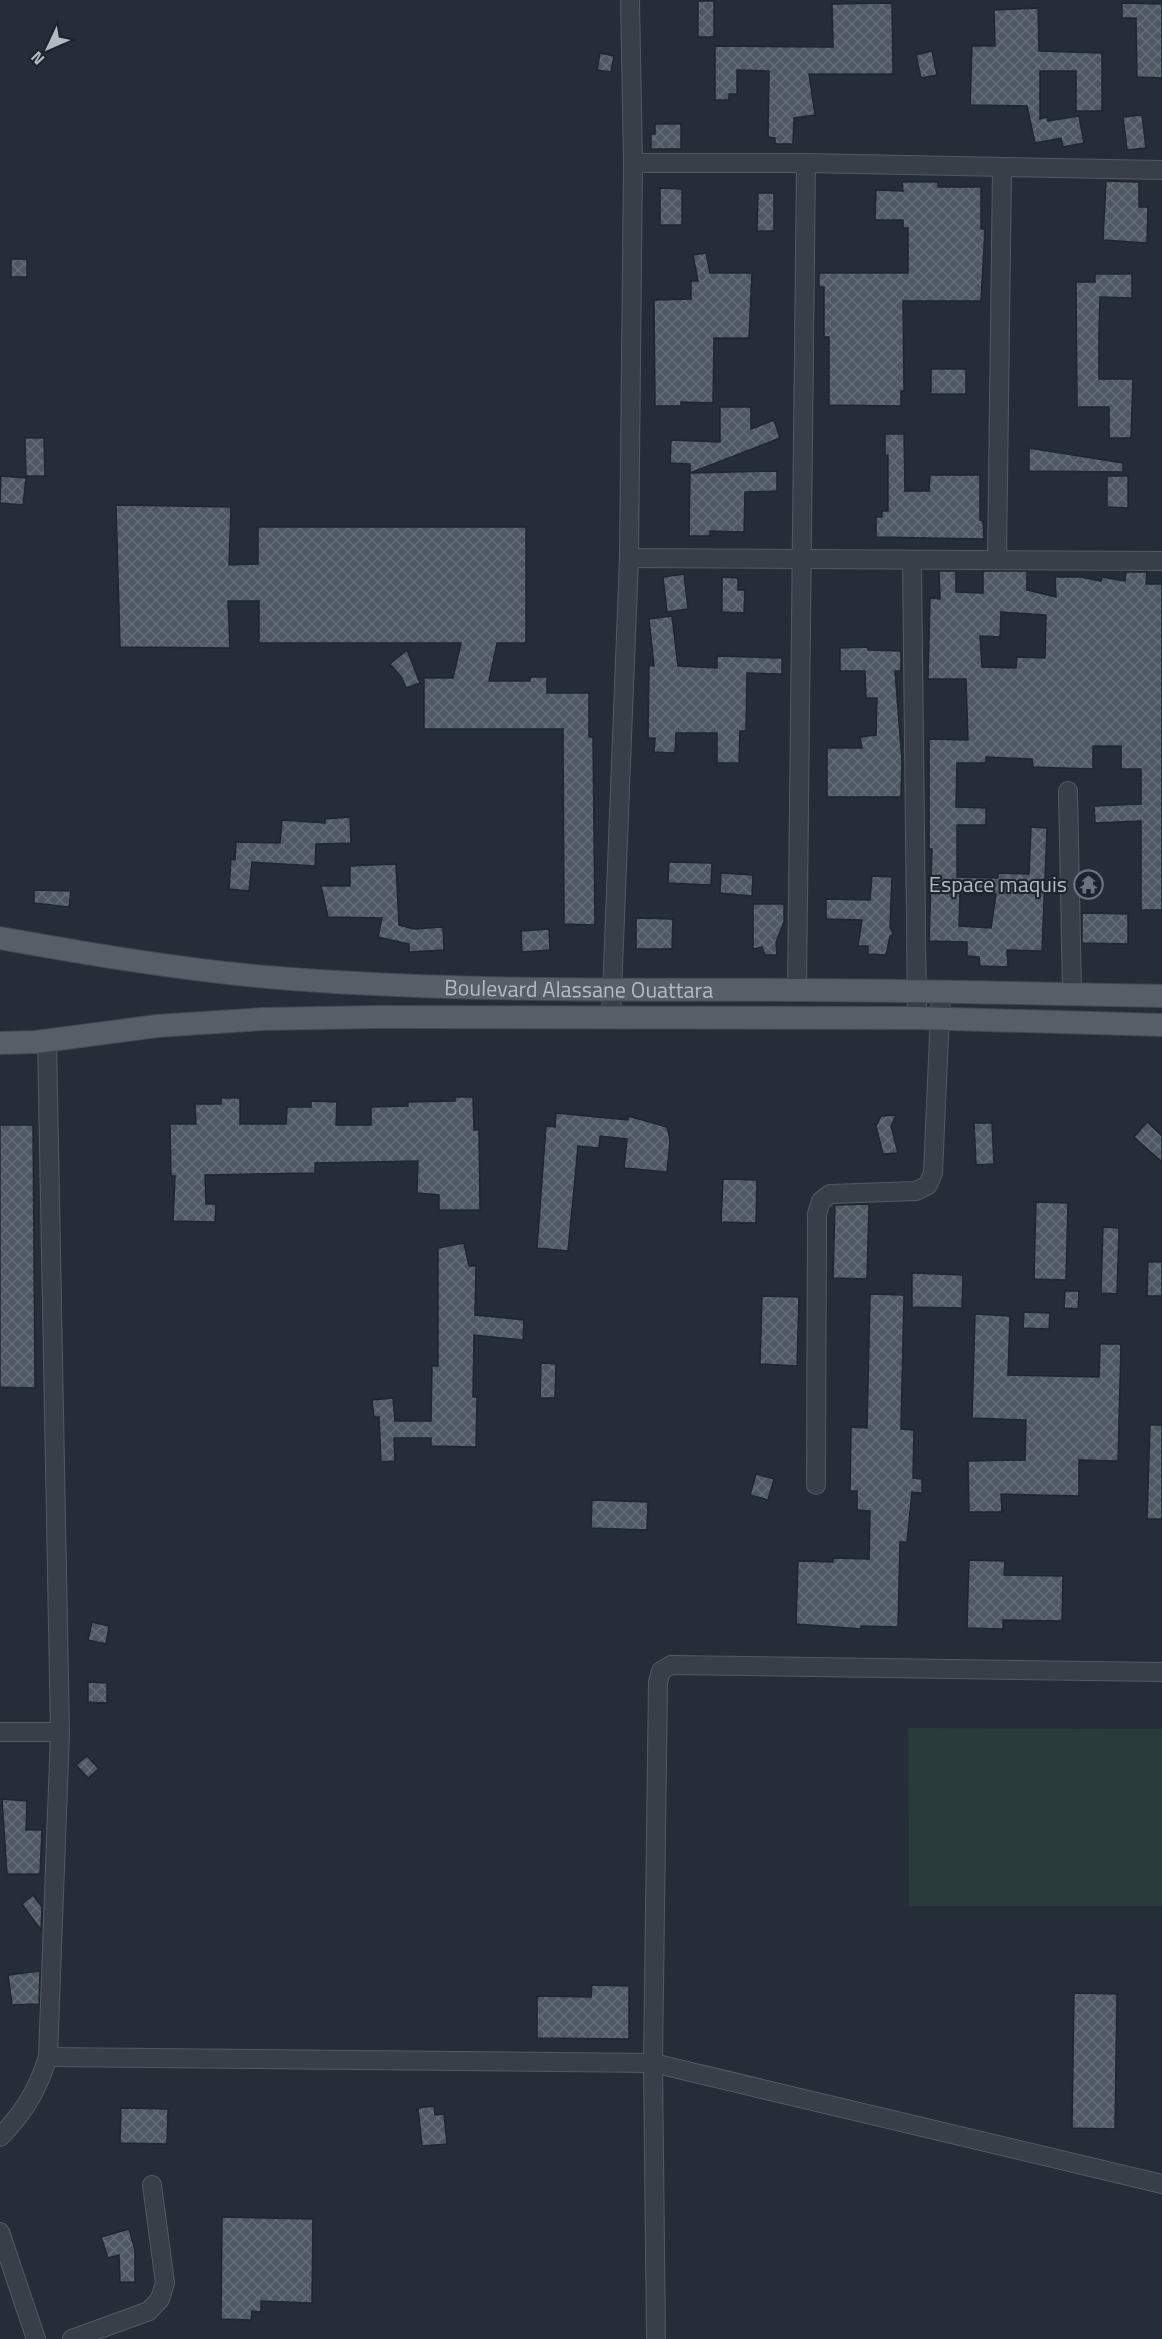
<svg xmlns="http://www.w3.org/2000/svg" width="1162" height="2339" font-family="'Titillium Web',sans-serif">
  <defs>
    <pattern id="building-cross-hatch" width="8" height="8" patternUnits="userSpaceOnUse" patternTransform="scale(1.5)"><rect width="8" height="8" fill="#4e5863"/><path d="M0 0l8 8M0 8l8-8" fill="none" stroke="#656e78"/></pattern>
  </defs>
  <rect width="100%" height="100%" fill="#252d38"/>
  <path fill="#2a3b3b" d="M908,1728L1162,1729V1906H909Z"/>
  <g fill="url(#building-cross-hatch)" stroke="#20262f" stroke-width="1.5" fill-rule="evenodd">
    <rect x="698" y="1" width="16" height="36"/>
    <path d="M892,3L893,74H809L815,115L794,118L793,144H775V138L768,137L769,71L737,70V94H729V100H715V46L833,47L832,4Z"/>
    <path d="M1122,3L1162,4V78L1137,77L1136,18H1122Z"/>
    <path d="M1038,8L1039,51L1102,53V111H1076V71H1040V119L1047,117L1048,121L1079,116L1084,143L1063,147L1061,138L1035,143L1027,106L970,105L972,46H995L994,10Z"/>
    <path d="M932,51L937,75L921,78L916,55Z"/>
    <path d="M600,53L614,56L611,72L597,70Z"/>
    <path d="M1142,115L1146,148L1127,150L1123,117Z"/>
    <path d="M655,124H681V149H651V134H655Z"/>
    <path d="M1106,181L1139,182V207H1148L1147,243L1103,240Z"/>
    <path d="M902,182H938V187H981V229H985L981,301H903L904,391H901V406L829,405V337H824V287H819V273H908V228H903V220H875L876,190L903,191Z"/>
    <path d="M660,188L682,189V225H660Z"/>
    <path d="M758,193H774V231H757Z"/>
    <path d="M706,253L710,273H752L749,338H714L713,403L681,402V406H655L654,300L691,299V281H698L693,255Z"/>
    <rect x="11" y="259" width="16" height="18"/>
    <path d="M1095,274H1132V298L1100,297L1099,331V379H1133L1131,438H1109V407H1077L1076,282H1095Z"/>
    <rect x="931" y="369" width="35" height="25"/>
    <path d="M720,407H751V429L774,420L780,438L690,473V464L670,463L671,440L720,442Z"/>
    <path d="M885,434H904L905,491H929L930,475H980V520L983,521L984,539L876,537V517H882V511H888V455H885Z"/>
    <path d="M25,438H44L45,476H26Z"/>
    <path d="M1029,448L1123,463V472L1029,471Z"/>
    <path d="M777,471V491L745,492L744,532L710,531V536H689L690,473Z"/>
    <path d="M1,476L26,478L23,505L0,503Z"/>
    <path d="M1107,476H1128V508L1107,507Z"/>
    <path d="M116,505L231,507L229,565L258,564V527H526V643H497L489,681H530V677H547V693H589V737H593L595,925L564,924L563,729H424V678H453L461,643H259V601H228L230,648L120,647Z"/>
    <path d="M939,571H956V592L983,593V571H1027V590L1056,597L1055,577H1081L1101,581L1102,577L1125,581L1126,572H1147L1146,584H1162V910H1141V821L1095,823L1094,806L1141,804V769H1121V746H1093V769L1033,767L1032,759L986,757V763H957L956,807L986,808V825H957V877L998,878V873L1029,874L1031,827L1047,828L1042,951L1007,950L1008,967L980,966L979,957L967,956V942L929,941L932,849H929V739L968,740L966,679H928L930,598L940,599ZM1001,612L1046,615L1045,658L1017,657L1016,668L982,667L980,636L1000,637ZM960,894H996L991,928L959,926Z"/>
    <path d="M684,574L688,609L667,612L663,577Z"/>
    <path d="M722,577L738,578V590H745L744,613L722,612Z"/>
    <path d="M672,616L678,666L717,668V656L782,658V674L747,673L746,731H740L739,763H717V733H676L675,753L654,752L655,738H648L649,665L654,666L649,619Z"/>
    <path d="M868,647V650L901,651V671H895L902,761L901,797H827V748H862L860,737L876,735L877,698H866L865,671H840V648Z"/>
    <path d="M407,650L420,683L406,688L402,678L390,664Z"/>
    <path d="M350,817L351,843L316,844L315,866L252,862L249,891L229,889L231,859L235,860L236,842L280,843L282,820L325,823V819Z"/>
    <path d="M669,862L712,863L711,885L668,883Z"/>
    <path d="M396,864L399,925L414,929L443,927L444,950L409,952V944L378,937L382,918L328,917L321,886H350V866Z"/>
    <path d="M721,873L753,875L752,896L720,893Z"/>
    <path d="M872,876L892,877L890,927L893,934L890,936L886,955L868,954V946H858L862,920L826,919V899L870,900Z"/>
    <path d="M34,890L71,891L69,907L34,903Z"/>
    <path d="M753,904H784V922L776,942L777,955H765L762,947L753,949Z"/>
    <path d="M1082,913L1128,914V944L1082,943Z"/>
    <path d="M636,918L673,919L672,949H636Z"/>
    <path d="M549,929L550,950L522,952L521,931Z"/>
    <path d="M455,1097H473L474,1130H479L480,1210H439V1195L417,1193L418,1161L315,1163V1173L205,1175L206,1204H216L215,1222L173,1221L175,1176H171L170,1124H196L195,1104H221V1098H240V1124H286L287,1107H311V1101L337,1102L336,1125H371V1107L408,1106V1102L455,1101Z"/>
    <path d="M556,1113L628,1120V1116L667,1127L670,1140L667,1172L624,1168L627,1139L600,1136L599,1148L578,1146L568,1251L537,1248L546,1126L555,1127Z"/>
    <path d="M896,1115L891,1126L898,1153L883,1154L876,1126L881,1116Z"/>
    <path d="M1147,1122L1162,1136V1162L1134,1137Z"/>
    <path d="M974,1123H992L994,1164L976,1165Z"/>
    <path d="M0,1125H33L35,1388L0,1387Z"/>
    <path d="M723,1179L757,1180L756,1223L721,1222Z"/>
    <path d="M1036,1202L1068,1203L1066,1280L1034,1279Z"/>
    <path d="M869,1204L867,1279L833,1278L835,1205Z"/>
    <path d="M1103,1227L1119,1228L1117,1294L1101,1293Z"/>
    <path d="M464,1243L469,1266H476L475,1315L524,1320L523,1340L474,1335L473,1397H477L476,1447L431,1446V1438H394L395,1461L381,1462L379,1417H374L372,1400L393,1398L395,1421H431L432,1366H438V1248Z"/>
    <path d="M1148,1262H1162V1296H1147Z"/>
    <path d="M912,1273L963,1275L962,1308L912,1307Z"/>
    <path d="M1065,1291H1079L1078,1309L1064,1308Z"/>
    <path d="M870,1294L904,1295L901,1429L914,1430L913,1478L922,1479V1493L912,1492L907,1542H900L898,1627L861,1626V1629L796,1624L798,1561L833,1562V1558L869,1559L870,1511L857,1510V1491H850L851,1427L867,1428Z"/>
    <path d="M762,1296L799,1297L797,1366L760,1364Z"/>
    <path d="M1024,1312L1050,1313L1049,1329L1023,1328Z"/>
    <path d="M975,1314L1010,1316L1008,1375L1099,1377L1100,1344H1121L1118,1461L1079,1460V1496L1001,1494L1002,1512H969L968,1461L1025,1460L1026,1420L972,1418Z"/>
    <path d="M541,1363L556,1364L555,1398H540Z"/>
    <path d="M1150,1425H1162V1519H1147Z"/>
    <path d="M756,1474L774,1479L768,1500L750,1495Z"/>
    <path d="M592,1500L648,1502L647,1530L591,1528Z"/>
    <path d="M969,1560L1005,1561L1004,1575L1063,1576L1062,1621L1003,1620V1629L967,1628Z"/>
    <path d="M92,1622L109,1626L106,1644L88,1640Z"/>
    <path d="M88,1682L107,1683V1703L88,1702Z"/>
    <path d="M87,1756L99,1769L88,1778L76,1765Z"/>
    <path d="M2,1799L27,1801L26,1830H42L40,1874H7Z"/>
    <path d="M33,1895L42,1907L41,1930L22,1904Z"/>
    <path d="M40,1971L39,2004L12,2005L8,1975Z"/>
    <path d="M592,1985L629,1986V2039L537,2038V1996L591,1997Z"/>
    <path d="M1074,1993L1117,1994L1115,2129L1072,2128Z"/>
    <path d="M434,2106L435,2115L444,2114L447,2144L422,2146L418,2108Z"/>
    <path d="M121,2108L168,2109L167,2144L120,2143Z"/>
    <path d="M222,2217L313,2219L312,2303L261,2301V2312L252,2311L251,2320L221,2319Z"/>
    <path d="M129,2229L135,2250V2282H120L119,2255L108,2258L101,2237Z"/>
  </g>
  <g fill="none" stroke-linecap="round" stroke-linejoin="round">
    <defs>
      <g id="minor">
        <path d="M633,163H806L1162,170"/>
        <path d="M629,558L1162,561"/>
        <path d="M912,560L917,1018"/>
        <path d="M997,560L1002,169"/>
        <path d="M1068,791L1072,994"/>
        <path d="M797,990L806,163"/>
        <path d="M611,1019L629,558L633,163L630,0"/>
        <path d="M816,1485L817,1214L821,1201L830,1194L916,1191L928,1185L933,1173L941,991"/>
        <path d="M0,1732H60"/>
        <path d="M48,2057L653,2063L1162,2184"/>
        <path d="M0,2137C25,2111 37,2091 48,2057L60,1732L47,1040"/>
        <path d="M0,2232L36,2339"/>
        <path d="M72,2339L149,2311L160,2299L165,2283L152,2185"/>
        <path d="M656,2339L653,2063L658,1682L661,1671L671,1665L1162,1672"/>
      </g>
      <g id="major">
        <path id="s1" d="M0,938C89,954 177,969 267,977C442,992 617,989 793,990C916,990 1039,994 1162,996"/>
        <path d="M0,1043L36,1042L157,1026L263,1019L376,1017L917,1018L1162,1025"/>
      </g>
    </defs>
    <use href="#minor" stroke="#545a63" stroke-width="20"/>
    <use href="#major" stroke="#424851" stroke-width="24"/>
    <use href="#minor" stroke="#383f48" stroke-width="18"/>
    <use href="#major" stroke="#575e68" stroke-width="22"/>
  </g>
  <defs>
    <symbol id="temple-ring" viewBox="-11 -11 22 22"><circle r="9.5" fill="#1e242d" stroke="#6b7280" stroke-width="1.5"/><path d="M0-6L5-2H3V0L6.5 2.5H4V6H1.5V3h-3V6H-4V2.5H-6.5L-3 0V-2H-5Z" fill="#6b7280"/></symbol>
  </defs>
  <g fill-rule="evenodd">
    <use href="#temple-ring" x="1072" y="868" width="33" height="33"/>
  </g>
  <g text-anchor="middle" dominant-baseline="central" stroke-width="4.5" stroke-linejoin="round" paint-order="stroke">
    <g font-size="22" fill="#b4bac4" stroke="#1e242d" text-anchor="end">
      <text x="1067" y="884">Espace maquis</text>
    </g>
    <g font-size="22" fill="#b4bac4" stroke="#1e242d">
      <text stroke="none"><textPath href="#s1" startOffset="582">Boulevard Alassane Ouattara</textPath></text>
    </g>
  </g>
  <g transform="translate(48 48) rotate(226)" stroke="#1e242d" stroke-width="4.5" paint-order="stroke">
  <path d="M0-4.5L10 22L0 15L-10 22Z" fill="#b4bac4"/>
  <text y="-9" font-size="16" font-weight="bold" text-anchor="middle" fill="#b4bac4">N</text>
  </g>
</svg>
